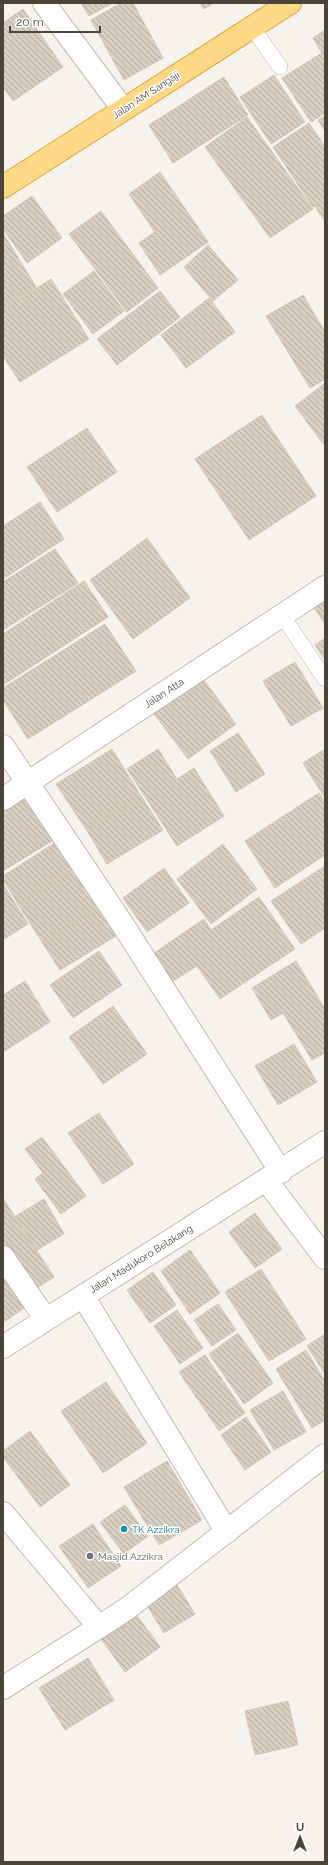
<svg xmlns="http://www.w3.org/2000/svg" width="328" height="1865" font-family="Raleway,sans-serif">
  <defs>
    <pattern id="building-back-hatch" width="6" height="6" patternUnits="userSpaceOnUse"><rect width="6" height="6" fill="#d8cfc1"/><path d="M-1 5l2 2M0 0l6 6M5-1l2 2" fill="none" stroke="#b1aa9e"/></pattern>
  </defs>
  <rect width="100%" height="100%" fill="#f6f3ec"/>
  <g fill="url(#building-back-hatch)" stroke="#d3c7b4">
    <path d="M81,3H113L89,16Z"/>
    <path d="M121,3H133L163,58L124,80L91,20Z"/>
    <path d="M200,3H214L204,9Z"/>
    <path d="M23,9L63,67L13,101L3,87V23Z"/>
    <path d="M325,30V113L311,122L282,78L322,53L313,38Z"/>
    <path d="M274,75L305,122L271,144L240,97Z"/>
    <path d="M224,77L248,115L173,163L149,125Z"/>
    <path d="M325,116V131L318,120Z"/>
    <path d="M247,117L313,209L270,238L205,147Z"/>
    <path d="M309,123L325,147V199L313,207L273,147Z"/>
    <path d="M160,172L208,242L160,275L139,243L155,232L129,194Z"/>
    <path d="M32,196L62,238L27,263L3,229V216Z"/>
    <path d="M325,200V222L315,206Z"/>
    <path d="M101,211L158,288L127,312L69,234Z"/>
    <path d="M3,233L36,287L3,308Z"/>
    <path d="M208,245L238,280L213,301L184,267Z"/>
    <path d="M94,271L124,311L93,334L63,294Z"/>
    <path d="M51,279L89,339L20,382L3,356V309Z"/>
    <path d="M160,291L180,317L117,365L97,339Z"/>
    <path d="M303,295L325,332V379L310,388L266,316Z"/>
    <path d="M209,298L235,332L186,368L161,335Z"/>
    <path d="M325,383V446L295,406Z"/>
    <path d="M262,415L316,496L249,540L195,459Z"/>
    <path d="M87,428L117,472L57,512L27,467Z"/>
    <path d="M40,502L64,539L3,579V526Z"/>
    <path d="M147,538L190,598L133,639L90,580Z"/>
    <path d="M55,549L78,583L3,630V582Z"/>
    <path d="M84,581L108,617L3,685V634Z"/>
    <path d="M325,590V624L309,600Z"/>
    <path d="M105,624L136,671L28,739L3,700V688Z"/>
    <path d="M325,638V660L315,645Z"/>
    <path d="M295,662L323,708L291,726L263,681Z"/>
    <path d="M198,672L236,724L188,759L149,707Z"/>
    <path d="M238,733L265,774L236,792L210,751Z"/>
    <path d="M112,749L141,796L86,829L56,784Z"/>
    <path d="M158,749L177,779L194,768L224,816L177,846L127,769Z"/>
    <path d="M325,749V798L303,763Z"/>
    <path d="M19,787L52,841L3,871V796Z"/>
    <path d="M319,793L325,802V855L275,888L245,841Z"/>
    <path d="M141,796L163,830L107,864L86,829Z"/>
    <path d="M56,842L74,869L18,904L3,879V876Z"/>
    <path d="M223,844L257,889L211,924L177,879Z"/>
    <path d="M325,866V928L301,944L271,901Z"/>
    <path d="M164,868L189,903L147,932L123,898Z"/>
    <path d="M74,869L98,908L42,942L18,904Z"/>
    <path d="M3,884L28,924L4,939L3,938Z"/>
    <path d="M259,897L295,949L220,999L197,966L173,981L154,953L204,919L211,930Z"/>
    <path d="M98,908L116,936L60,970L42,942Z"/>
    <path d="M99,951L122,985L73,1018L50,985Z"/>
    <path d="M296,961L325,1009V1053L312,1060L283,1013L271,1020L252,988Z"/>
    <path d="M25,981L50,1022L3,1052V995Z"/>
    <path d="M113,1006L147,1054L103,1084L69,1037Z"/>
    <path d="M294,1044L317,1082L278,1105L255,1066Z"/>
    <path d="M99,1113L134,1164L103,1184L68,1133Z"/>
    <path d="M42,1137L86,1196L61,1214L35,1179L43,1173L25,1149Z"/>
    <path d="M3,1198L54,1277L31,1292L3,1249Z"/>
    <path d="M44,1199L64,1234L37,1250L16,1216Z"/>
    <path d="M255,1213L282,1249L255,1268L229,1232Z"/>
    <path d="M190,1250L220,1293L190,1314L161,1271Z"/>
    <path d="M261,1269L306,1339L269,1361L225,1292Z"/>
    <path d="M153,1272L176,1305L150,1323L127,1290Z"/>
    <path d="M3,1278L24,1308L3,1323Z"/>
    <path d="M218,1304L236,1330L212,1346L194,1320Z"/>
    <path d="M177,1310L203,1348L180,1364L154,1326Z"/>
    <path d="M238,1333L273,1383L244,1404L209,1354Z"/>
    <path d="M325,1334V1374L307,1346Z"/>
    <path d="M306,1350L325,1381V1420L312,1428L276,1369Z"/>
    <path d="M205,1355L245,1413L219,1431L179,1372Z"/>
    <path d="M106,1382L147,1443L103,1473L61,1411Z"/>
    <path d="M283,1391L306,1432L274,1450L250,1410Z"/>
    <path d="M246,1417L271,1452L245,1470L221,1435Z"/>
    <path d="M30,1431L70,1485L40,1507L3,1457V1451Z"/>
    <path d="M167,1461L202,1520L159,1545L124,1487Z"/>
    <path d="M125,1505L148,1536L124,1554L100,1522Z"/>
    <path d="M93,1524L121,1566L88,1588L59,1546Z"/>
    <path d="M177,1585L195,1614L164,1633L146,1604Z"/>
    <path d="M133,1610L160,1647L125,1672L99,1636Z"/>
    <path d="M88,1658L114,1700L65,1730L39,1688Z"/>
    <path d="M288,1701L298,1745L255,1755L245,1711Z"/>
  </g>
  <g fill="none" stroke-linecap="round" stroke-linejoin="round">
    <defs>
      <g id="service">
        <path d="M252,27L280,67"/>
        <path d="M282,615L325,679"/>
      </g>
      <g id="minor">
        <path d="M44,3L123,109"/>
        <path d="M3,746L121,922L281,1172"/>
        <path d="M3,799L325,587"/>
        <path d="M266,1180L325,1258"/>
        <path d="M3,1257L45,1318"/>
        <path d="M83,1296L227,1532"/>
        <path d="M3,1347L325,1142"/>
        <path d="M3,1513L99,1627L128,1608L325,1455"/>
        <path d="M3,1688L99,1627"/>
      </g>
      <path id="trunk" d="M3,187L290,3"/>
    </defs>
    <use href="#service" stroke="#c2bbae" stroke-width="16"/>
    <use href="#minor" stroke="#c2bbae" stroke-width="24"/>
    <use href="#trunk" stroke="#e0a43c" stroke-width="24"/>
    <use href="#service" stroke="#fff" stroke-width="15"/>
    <use href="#minor" stroke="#fff" stroke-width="22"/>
    <use href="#trunk" stroke="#ffd985" stroke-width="22"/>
  </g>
  <circle fill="#0f9aa8" stroke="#fff" stroke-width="1.5" cx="124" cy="1529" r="4"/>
  <circle fill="#6b7280" stroke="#fff" stroke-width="1.5" cx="90" cy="1556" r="4"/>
  <g text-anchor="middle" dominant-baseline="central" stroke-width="3" stroke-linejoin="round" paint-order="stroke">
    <g font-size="10" fill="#4b4439" stroke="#fff">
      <text transform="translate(146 95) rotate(-33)">Jalan AM Sangaji</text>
      <text transform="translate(164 693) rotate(-33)">Jalan Atta</text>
      <text transform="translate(141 1259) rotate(-32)">Jalan Madukoro Belakang</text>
    </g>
    <g font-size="10" fill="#0d838f" stroke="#fff" text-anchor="start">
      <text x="132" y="1529">TK Azzikra</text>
    </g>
    <g font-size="10" fill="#5b616d" stroke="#fff" text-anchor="start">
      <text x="98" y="1556">Masjid Azzikra</text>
    </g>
  </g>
  <rect width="328" height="1865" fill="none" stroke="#4b4439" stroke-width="8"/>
  <g transform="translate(300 1837)" stroke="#ffffff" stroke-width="3" paint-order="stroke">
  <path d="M0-3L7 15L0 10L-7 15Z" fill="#4b4439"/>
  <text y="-6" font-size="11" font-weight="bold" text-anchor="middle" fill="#4b4439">U</text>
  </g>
  <path d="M10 26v6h90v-6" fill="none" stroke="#4b4439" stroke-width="2"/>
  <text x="16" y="26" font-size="12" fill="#4b4439" stroke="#ffffff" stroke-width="3" paint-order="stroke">20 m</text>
</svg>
